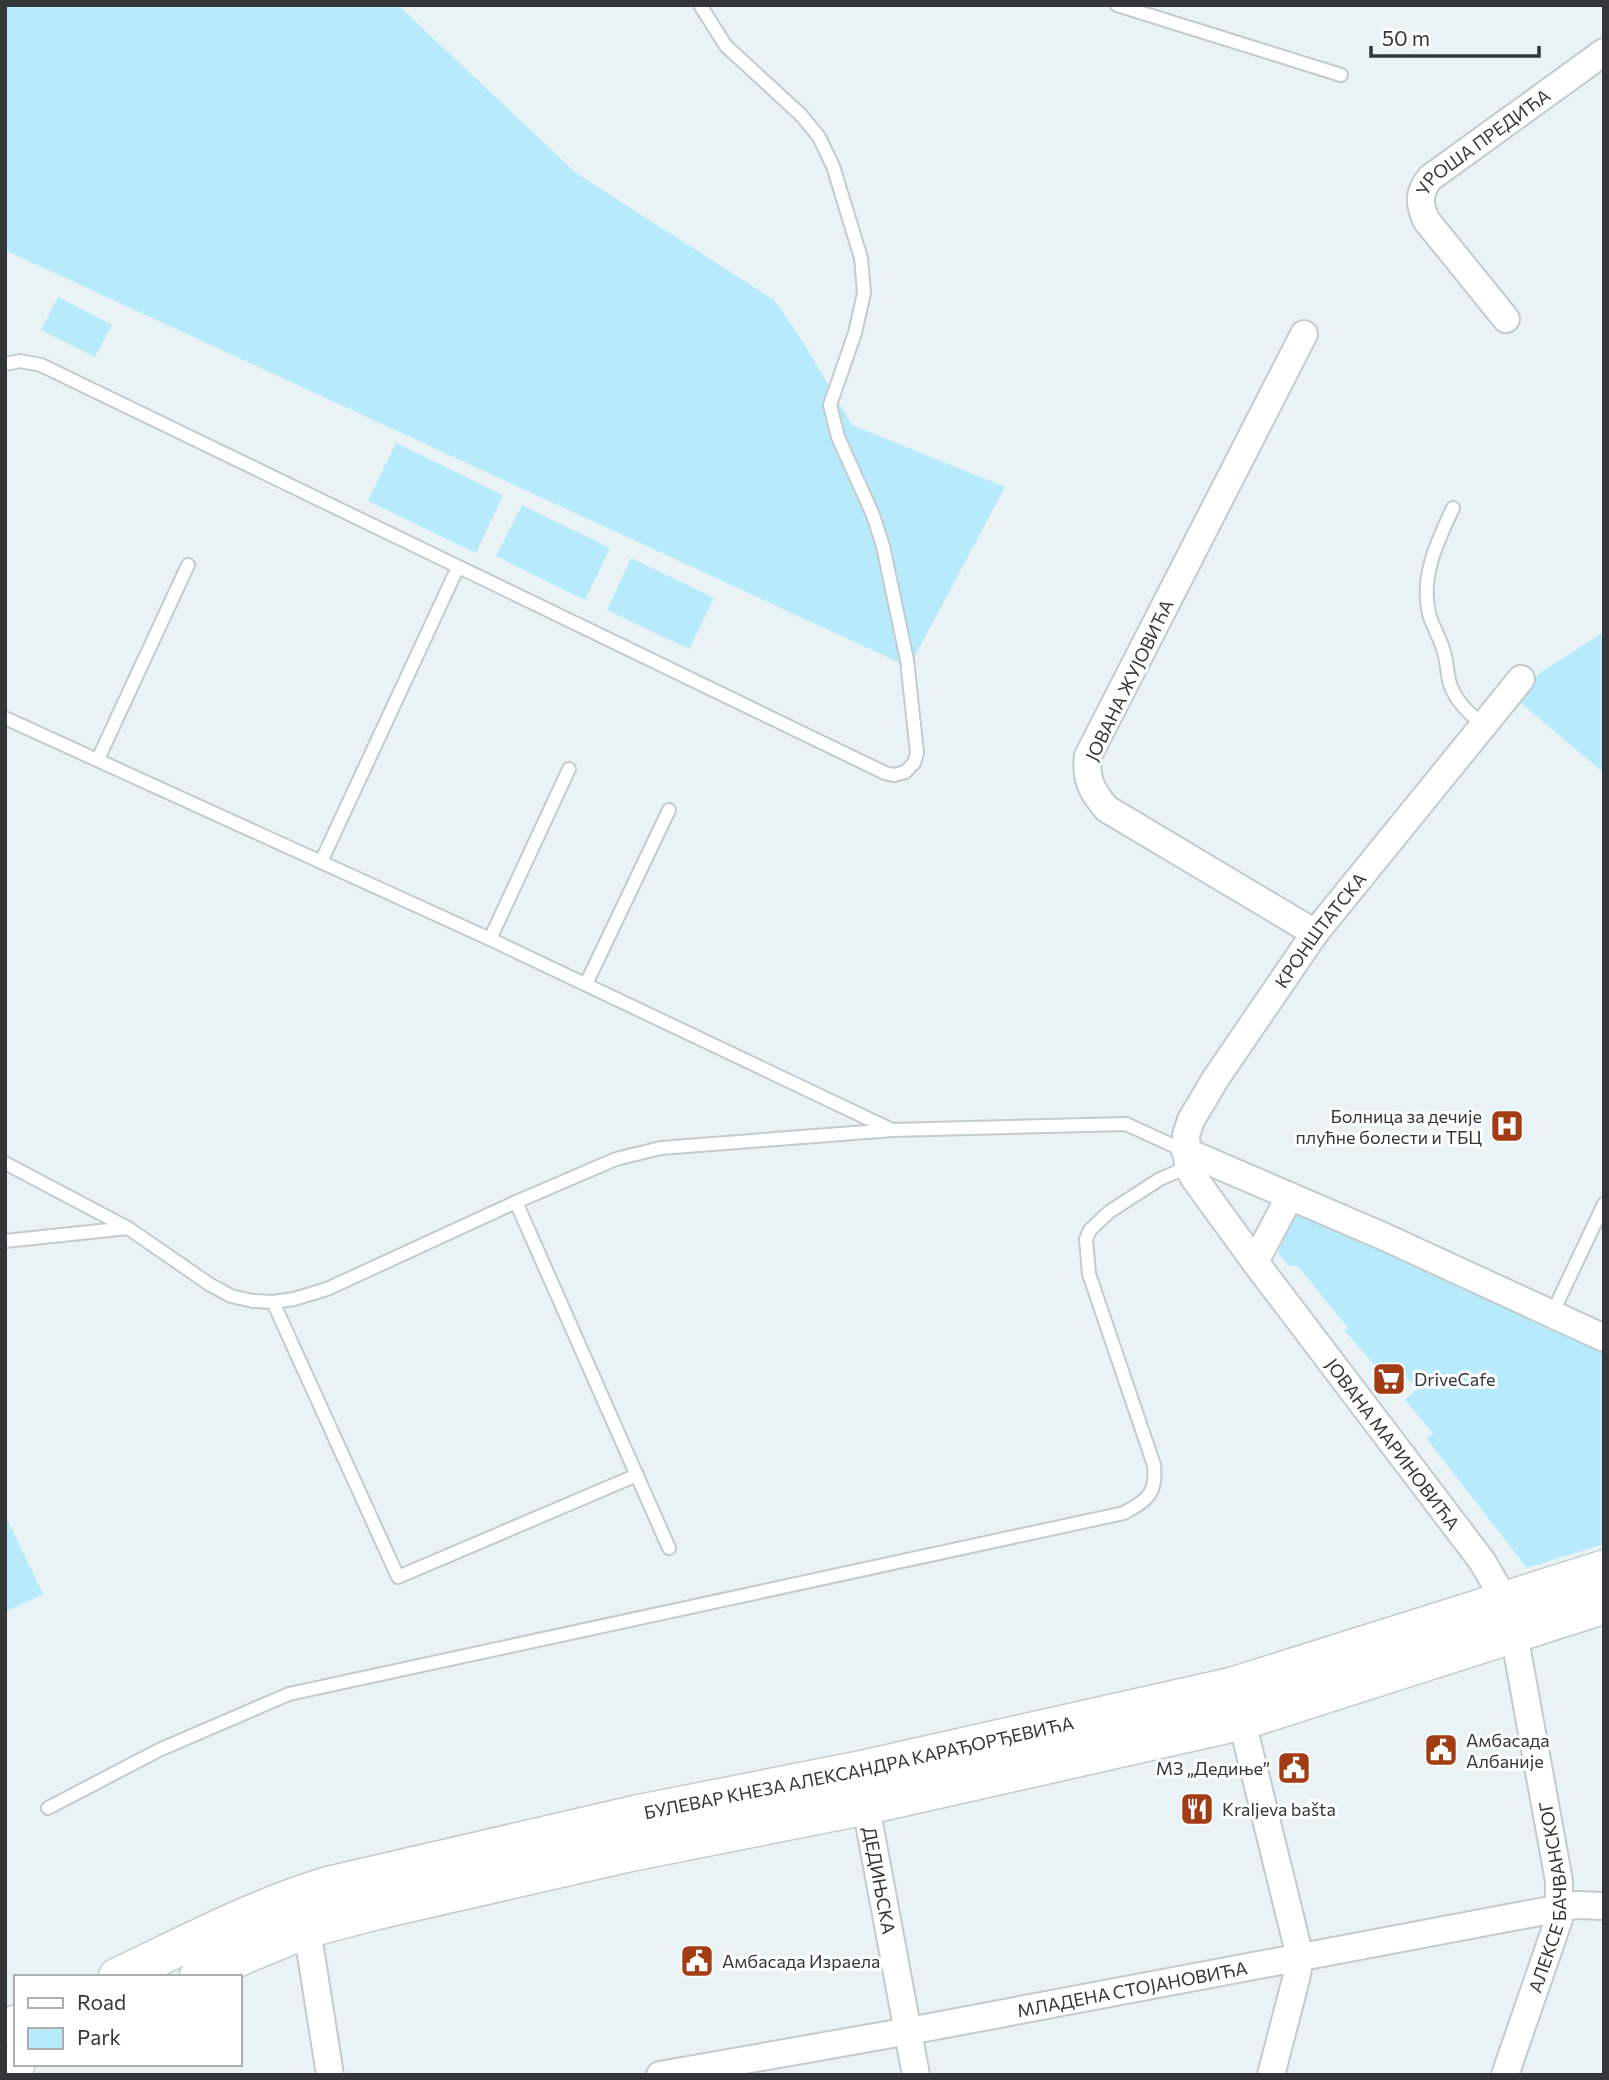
<svg xmlns="http://www.w3.org/2000/svg" width="1609" height="2080" font-family="Commissioner,sans-serif">
  <rect width="100%" height="100%" fill="#e9f3f6"/>
  <g fill="#b7ebfb">
    <path d="M5,5H398L576,173L774,300L803,342L852,425L1005,487L909,667L5,250Z"/>
    <path d="M58,297L112,325L95,357L41,330Z"/>
    <path d="M396,443L503,495L476,553L368,501Z"/>
    <path d="M522,505L610,548L585,600L496,556Z"/>
    <path d="M631,558L714,598L689,649L607,610Z"/>
    <path d="M1604,632V773L1521,703L1538,674Z"/>
    <path d="M1296,1208L1604,1353V1544L1527,1568L1427,1439L1433,1433L1405,1400L1417,1389L1399,1369L1387,1379L1344,1330L1348,1328L1298,1266H1289L1278,1253Z"/>
    <path d="M5,1515L43,1594L5,1612Z"/>
  </g>
  <g fill="none" stroke-linecap="round" stroke-linejoin="round">
    <defs>
      <g id="lane">
        <path d="M1117,5L1341,75"/>
        <path d="M5,364L20,361L41,365L885,773L894,775L905,772L914,763L917,753L907,660L883,546L873,515L838,437L830,405L855,333L864,293L861,258L833,166L819,137L801,115L726,46L700,5"/>
        <path d="M1453,508C1437,542 1419,579 1430,617C1434,629 1441,640 1444,652C1447,662 1447,674 1450,684C1456,702 1470,714 1484,726"/>
        <path d="M5,718L490,939L892,1130"/>
        <path d="M98,759L188,565"/>
        <path d="M321,862L458,567"/>
        <path d="M490,939L569,769"/>
        <path d="M586,984L669,810"/>
        <path d="M5,1163L128,1228L209,1284L231,1296L253,1301L273,1302L294,1299L327,1289L516,1202L616,1159L661,1148L892,1130L1126,1124L1185,1151"/>
        <path d="M516,1202L669,1548"/>
        <path d="M5,1241L128,1228"/>
        <path d="M273,1302L398,1577L637,1475"/>
        <path d="M1552,1314L1604,1204"/>
        <path d="M48,1808L159,1750L289,1694L1124,1513C1148,1500 1157,1493 1154,1465L1089,1274L1086,1239L1090,1230L1109,1212L1160,1179L1188,1167"/>
      </g>
      <g id="street">
        <path id="s1" d="M1506,319L1426,220C1419,203 1418,193 1430,178L1604,52"/>
        <path d="M1304,334L1088,756C1085,779 1092,792 1107,809L1315,933"/>
        <path d="M1185,1151L1385,1237L1604,1338"/>
        <path d="M1255,1262L1290,1196"/>
        <path d="M1238,1705L1300,1957L1296,1979L1271,2075"/>
        <path id="s2" d="M863,1791L916,2075"/>
        <path d="M302,1913L307,1929L330,2075"/>
        <path id="s3" d="M660,2075L909,2031L1561,1908L1577,1905L1604,1906"/>
        <path id="s4" d="M1505,2075L1559,1919V1881L1514,1634L1504,1599L1482,1561L1255,1262L1194,1178L1188,1167L1186,1135L1191,1120L1216,1078L1315,933L1521,679"/>
      </g>
      <g id="secondary">
        <path id="s5" d="M117,1977C187,1944 256,1907 330,1885L637,1814L859,1770L1233,1686L1604,1569"/>
        <path d="M198,1977L244,1955L307,1929L375,1911L633,1852L865,1806L1242,1721L1604,1605"/>
        <path d="M5,2029L16,2024"/>
        <path d="M5,2069L16,2064"/>
      </g>
    </defs>
    <use href="#lane" stroke="#c2cbce" stroke-width="16"/>
    <use href="#street" stroke="#c2cbce" stroke-width="30"/>
    <use href="#secondary" stroke="#c2cbce" stroke-width="40"/>
    <use href="#lane" stroke="#fff" stroke-width="12"/>
    <use href="#street" stroke="#fff" stroke-width="26"/>
    <use href="#secondary" stroke="#fff" stroke-width="37"/>
  </g>
  <defs>
    <symbol id="hospital-square" viewBox="-11 -11 22 22"><rect x="-9" y="-9" width="18" height="18" rx="4" fill="#a23c14" stroke="#fff"/><path d="M-5-5h3v3.5h4V-5h3V5h-3V1.5h-4V5h-3Z" fill="#fff"/></symbol>
    <symbol id="supermarket-square" viewBox="-11 -11 22 22"><rect x="-9" y="-9" width="18" height="18" rx="4" fill="#a23c14" stroke="#fff"/><path d="M-6-5.5h2.5l.6 2H6L4.5 2H-2.5L-4.4-4H-6ZM-1.5 3.2a1.3 1.3 0 1 0 .1 0ZM3 3.2a1.3 1.3 0 1 0 .1 0Z" fill="#fff"/></symbol>
    <symbol id="civic-square" viewBox="-11 -11 22 22"><rect x="-9" y="-9" width="18" height="18" rx="4" fill="#a23c14" stroke="#fff"/><path d="M-.6-6.5H3V-4.5H.6V-3L4-1V1h2V6H-6V1h2V-1L-.6-3ZM-1.2 2.5V6h2.4V2.5Z" fill="#fff"/></symbol>
    <symbol id="restaurant-square" viewBox="-11 -11 22 22"><rect x="-9" y="-9" width="18" height="18" rx="4" fill="#a23c14" stroke="#fff"/><path d="M-5-6h1v4h1v-4h1v4h1v-4h1v5L-1.5 .5V6h-2V.5L-5-1ZM5-6V6H3V1.5H1.5Q1.5-4 5-6Z" fill="#fff"/></symbol>
  </defs>
  <g fill-rule="evenodd">
    <use href="#hospital-square" x="1488" y="1107" width="38" height="38"/>
    <use href="#supermarket-square" x="1370" y="1360" width="38" height="38"/>
    <use href="#civic-square" x="1422" y="1731" width="38" height="38"/>
    <use href="#civic-square" x="1275" y="1749" width="38" height="38"/>
    <use href="#restaurant-square" x="1178" y="1790" width="38" height="38"/>
    <use href="#civic-square" x="678" y="1942" width="38" height="38"/>
  </g>
  <g text-anchor="middle" dominant-baseline="central" stroke-width="6" stroke-linejoin="round" paint-order="stroke">
    <g font-size="18" fill="#333738" stroke="#fff">
      <text stroke="none"><textPath href="#s1" startOffset="236">УРОША ПРЕДИЋА</textPath></text>
      <text transform="translate(1129 680) rotate(-64)">ЈОВАНА ЖУЈОВИЋА</text>
      <text stroke="none"><textPath href="#s4" startOffset="1304">КРОНШТАТСКА</textPath></text>
      <text transform="translate(1393 1444) rotate(53)">ЈОВАНА МАРИНОВИЋА</text>
      <text stroke="none"><textPath href="#s5" startOffset="774">БУЛЕВАР КНЕЗА АЛЕКСАНДРА КАРАЂОРЂЕВИЋА</textPath></text>
      <text stroke="none"><textPath href="#s2" startOffset="91">ДЕДИЊСКА</textPath></text>
      <text stroke="none"><textPath href="#s4" startOffset="186">АЛЕКСЕ БАЧВАНСКОГ</textPath></text>
      <text stroke="none"><textPath href="#s3" startOffset="480">МЛАДЕНА СТОЈАНОВИЋА</textPath></text>
    </g>
    <g font-size="18" fill="#333738" stroke="#fff" text-anchor="start">
      <text x="1482" y="1116" text-anchor="end">Болница за дечије<tspan x="1482" dy="21">плућне болести и ТБЦ</tspan></text>
      <text x="1414" y="1379">DriveCafe</text>
      <text x="1466" y="1740">Амбасада<tspan x="1466" dy="21">Албаније</tspan></text>
      <text x="1270" y="1768" text-anchor="end">МЗ „Дедиње”</text>
      <text x="1222" y="1809">Kraljeva bašta</text>
      <text x="722" y="1961">Амбасада Израела</text>
    </g>
  </g>
  <rect width="1609" height="2080" fill="none" stroke="#333738" stroke-width="14"/>
  <rect x="14" y="1975" width="228" height="91" fill="#ffffff" stroke="#adafaf" stroke-width="2"/>
  <rect x="28" y="1998" width="35" height="10" fill="#ffffff" stroke="#adafaf" stroke-width="2"/>
  <text x="77" y="2010" font-size="21" fill="#333738">Road</text>
  <rect x="28" y="2028" width="35" height="21" fill="#b7ebfb" stroke="#adafaf" stroke-width="2"/>
  <text x="77" y="2045" font-size="21" fill="#333738">Park</text>
  <path d="M1371 46v10h168v-10" fill="none" stroke="#333738" stroke-width="3.5"/>
  <text x="1382" y="46" font-size="21" fill="#333738" stroke="#ffffff" stroke-width="5" paint-order="stroke">50 m</text>
</svg>
